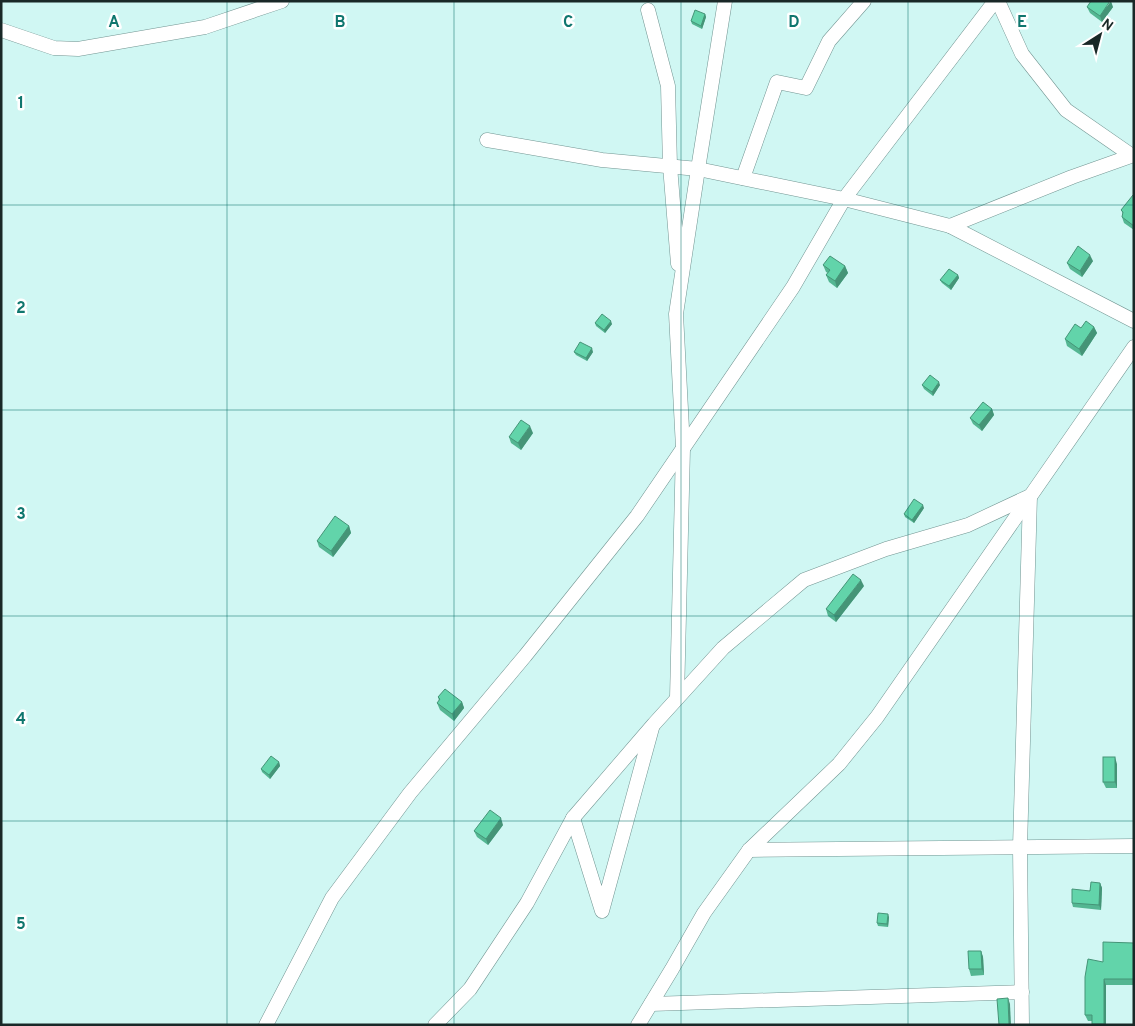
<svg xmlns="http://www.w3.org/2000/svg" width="1135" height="1026" font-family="Overpass,sans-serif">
  <rect width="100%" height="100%" fill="#d0f7f3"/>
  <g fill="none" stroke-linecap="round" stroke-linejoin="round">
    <defs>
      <g id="street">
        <path d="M998,1L1022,54L1066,110L1131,155"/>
        <path d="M648,10L668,86L670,166L678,264"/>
        <path d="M1,30L54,48L78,49L205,27L282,1"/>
        <path d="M487,140L602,160L698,169L844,199L950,226L1134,321"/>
        <path d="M743,178L777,82L806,88L829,41L864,1"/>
        <path d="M950,226L1072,177L1134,155"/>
        <path d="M677,698L683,448L676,314L698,169L725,1"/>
        <path d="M573,818L602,911L652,728"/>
        <path d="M749,850L1134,846"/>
        <path d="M651,1004L1022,992"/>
        <path d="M266,1025L332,898L410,793L525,656L637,516L793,287L844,199L995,1"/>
        <path d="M435,1025L470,989L527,903L573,818L654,724L723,648L804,580L886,549L968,525L1030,496L1020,847L1022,1025"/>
        <path d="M638,1025L672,969L704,913L749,850L839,764L877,717L1134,347"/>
      </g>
    </defs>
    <use href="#street" stroke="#729592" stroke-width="15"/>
    <use href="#street" stroke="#fff" stroke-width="14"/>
  </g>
  <g fill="#54b692">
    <path d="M1087,7H1113L1102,22L1090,13Z"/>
    <path d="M705,14L706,17L702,29L692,24L691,21Z"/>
    <path d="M1134,196V230L1124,223L1122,217L1123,214L1121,210Z"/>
    <path d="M1093,261L1082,277L1070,269L1067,263Z"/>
    <path d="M823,265L845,266L848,273L837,288L829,282L826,275L828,273L826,272Z"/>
    <path d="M958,275L959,278L951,290L942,283L940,280Z"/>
    <path d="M595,323L612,324L605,333L596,326Z"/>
    <path d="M1094,327L1097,333L1082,356L1067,346L1065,339L1081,328Z"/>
    <path d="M574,352H593L587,361L576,355Z"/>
    <path d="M922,385H940L933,396L924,389Z"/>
    <path d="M992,409L994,415L982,431L973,424L970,418Z"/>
    <path d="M533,433L521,450L511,443L509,437Z"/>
    <path d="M924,508L914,523L905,517L904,514Z"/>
    <path d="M349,526L351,533L333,557L319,547L317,541Z"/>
    <path d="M864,586L836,622L828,616L826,609Z"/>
    <path d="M438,697L462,702L464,708L454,721L440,710L437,703L439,701Z"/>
    <path d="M279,762L280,766L270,779L262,772L261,769Z"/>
    <path d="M1117,764V788H1106L1103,782Z"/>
    <path d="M503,825L488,845L477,837L474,831Z"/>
    <path d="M1100,883L1102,888L1101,910L1073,907L1072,903Z"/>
    <path d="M889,917L888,927L878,926L877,923Z"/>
    <path d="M1134,943V985H1106V1025H1092V1021H1088L1085,1015L1103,962Z"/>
    <path d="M981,951L983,957L984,975L971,976L969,969Z"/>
  </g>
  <g fill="#459477">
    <path d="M1111,1L1113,7L1102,22L1100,16Z"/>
    <path d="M705,14L706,17L702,29L701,26Z"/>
    <path d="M1090,255L1093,261L1082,277L1080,271Z"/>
    <path d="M845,266L848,273L837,288L835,281Z"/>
    <path d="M958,275L959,278L951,290L949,286Z"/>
    <path d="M611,321L612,324L605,333L604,330Z"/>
    <path d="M1094,327L1097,333L1082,356L1079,349Z"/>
    <path d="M592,348L593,352L587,361L586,358Z"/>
    <path d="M939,382L940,385L933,396L932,392Z"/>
    <path d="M992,409L994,415L982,431L979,425Z"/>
    <path d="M530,426L533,433L521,450L518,443Z"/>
    <path d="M923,505L924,508L914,523L912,520Z"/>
    <path d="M349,526L351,533L333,557L331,551Z"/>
    <path d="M861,580L864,586L836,622L834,615Z"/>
    <path d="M462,702L464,708L454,721L452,714Z"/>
    <path d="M1115,757L1117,764V788L1115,782Z"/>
    <path d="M279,762L280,766L270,779L269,775Z"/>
    <path d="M501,818L503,825L488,845L486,839Z"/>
    <path d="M1100,883L1102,888L1101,910L1099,905Z"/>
    <path d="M888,914L889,917L888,927L887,924Z"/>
    <path d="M981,951L983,957L984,975L982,969Z"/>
    <path d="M1104,979L1106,985V1025H1104Z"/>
    <path d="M1008,998L1010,1004L1011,1025H1009Z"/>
  </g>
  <g fill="#62d4aa" stroke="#459477">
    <path d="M1091,1H1110L1100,16L1087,7Z"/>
    <path d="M695,10L705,14L701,26L691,21Z"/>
    <path d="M1133,195L1134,196V226L1122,217L1123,212L1121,210Z"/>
    <path d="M1078,246L1090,255L1080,271L1067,263Z"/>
    <path d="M830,256L845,266L835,281L826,275L830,270L823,265Z"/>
    <path d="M949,269L958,275L949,286L940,280Z"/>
    <path d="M602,314L611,321L604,330L595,323Z"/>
    <path d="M1086,321L1094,327L1079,349L1065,339L1075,324L1081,328Z"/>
    <path d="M580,342L592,348L586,358L574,352Z"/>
    <path d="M930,375L939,382L932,392L922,385Z"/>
    <path d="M983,402L992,409L979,425L970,418Z"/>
    <path d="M521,420L530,426L518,443L509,437Z"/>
    <path d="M914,499L923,505L912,520L904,514Z"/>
    <path d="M335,516L349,526L331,551L317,541Z"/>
    <path d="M853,574L861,580L834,615L826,609Z"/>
    <path d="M445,689L462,702L452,714L437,703L440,699L438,697Z"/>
    <path d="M271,756L279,762L269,775L261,769Z"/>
    <rect x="1103" y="757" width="12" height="25"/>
    <path d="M490,810L501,818L486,839L474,831Z"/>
    <path d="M1091,882L1100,883L1099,905L1072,903V889L1090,891Z"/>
    <path d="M878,913L888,914L887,924L877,923Z"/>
    <path d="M1103,942L1134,943V979H1104V1024H1092V1015H1085V977L1088,959L1103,962Z"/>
    <path d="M968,951H981L982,969H969Z"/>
    <path d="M1008,998L1009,1025H999L997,999Z"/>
  </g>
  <path fill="none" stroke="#0f766e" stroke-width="1" stroke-opacity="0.55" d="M227,1V1025M454,1V1025M681,1V1025M908,1V1025M1,205H1134M1,410H1134M1,616H1134M1,821H1134"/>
  <g font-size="16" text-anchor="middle" font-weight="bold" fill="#0f766e" stroke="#fff" stroke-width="5" stroke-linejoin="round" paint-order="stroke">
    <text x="114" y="27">A</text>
    <text x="340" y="27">B</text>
    <text x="568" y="27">C</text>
    <text x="794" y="27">D</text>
    <text x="1022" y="27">E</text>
    <text x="21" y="108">1</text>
    <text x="21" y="313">2</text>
    <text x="21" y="519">3</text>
    <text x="21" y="724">4</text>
    <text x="21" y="929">5</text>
  </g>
  <rect width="1135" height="1026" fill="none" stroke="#192827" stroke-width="5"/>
  <g transform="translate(1100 35) rotate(36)" stroke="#ffffff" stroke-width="4" paint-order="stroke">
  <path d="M0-4L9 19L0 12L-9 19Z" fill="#192827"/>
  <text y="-8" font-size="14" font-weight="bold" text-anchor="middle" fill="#192827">N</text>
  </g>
</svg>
